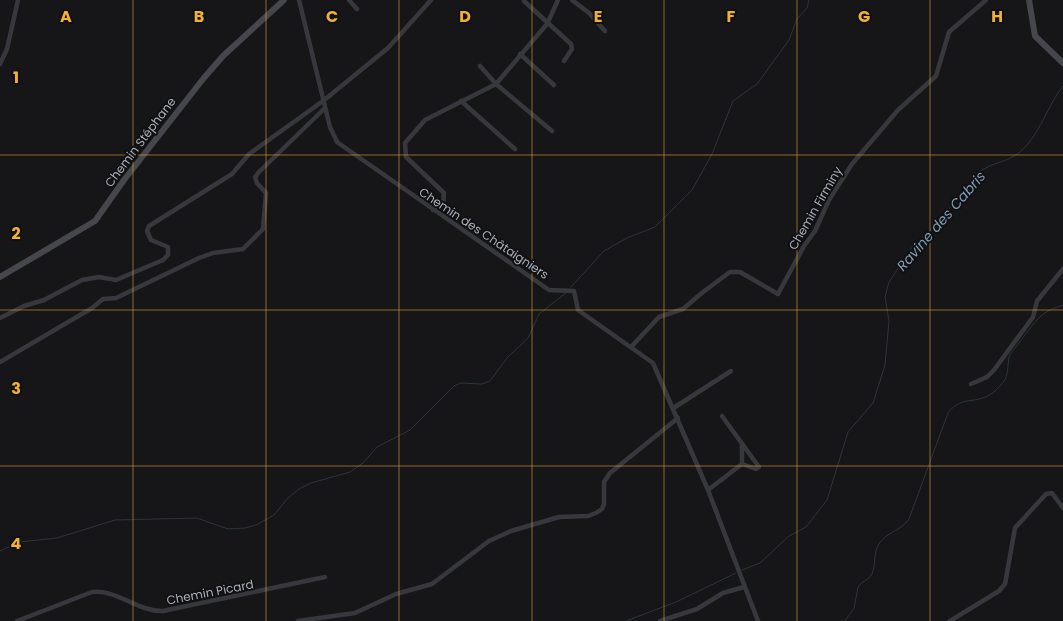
<svg xmlns="http://www.w3.org/2000/svg" width="1063" height="621" font-family="Poppins,sans-serif">
  <rect width="100%" height="100%" fill="#161618"/>
  <g fill="none" stroke-linecap="round" stroke-linejoin="round">
    <g stroke="#2c353c" stroke-width="1">
      <path d="M571,287L604,251L627,238L655,227L692,190L712,154L733,101L757,84L789,40L797,19L807,8L809,0"/>
      <path d="M0,551L19,542L57,538L115,520L197,518L228,529L245,528L256,525L274,515L288,498L299,489L311,483L350,472L363,463L377,447L410,430L454,386L461,383L482,384L490,381L507,358L528,338L539,314L567,292"/>
      <path d="M742,570L760,563L789,536L806,527L827,500L848,432L873,403L885,365L889,321L885,297L889,282L913,246L937,224L978,173C991,162 1007,163 1020,152C1040,135 1047,106 1063,86"/>
      <path d="M626,621L676,602L736,573"/>
      <path d="M845,621L854,608L858,587C862,581 869,580 872,574C876,564 873,553 879,544C886,532 901,531 909,519L948,413C963,392 980,409 1000,386C1009,377 1007,369 1009,358C1009,354 1013,351 1015,348C1023,338 1033,323 1042,315C1048,310 1055,308 1063,305"/>
    </g>
    <g stroke="#37383d" stroke-width="4.5">
      <path d="M299,0L330,127L337,142L549,290L574,291L578,310L653,363L708,490L758,621"/>
      <path d="M349,0L357,9"/>
      <path d="M572,0L589,13L605,31"/>
      <path d="M524,1L571,44L572,49L564,61"/>
      <path d="M520,54L554,85"/>
      <path d="M0,64L7,49L18,0"/>
      <path d="M480,66L496,84L552,131"/>
      <path d="M461,101L515,149"/>
      <path d="M433,210L443,204L444,193L406,157L405,143L425,120L496,84L547,24L558,0"/>
      <path d="M0,318L24,306L44,300L82,280L99,277L116,280L163,260L168,255V247L151,240L147,231L149,226L232,174L249,154L323,101L388,48L431,0"/>
      <path d="M631,347L659,317L683,309L703,292L730,272H740L778,294L804,246L815,231L829,200L852,164L898,110L936,76L949,32L986,0"/>
      <path d="M0,362L92,308L103,299L116,298L199,258L213,253L243,249L263,229L266,193L257,183L255,177L259,172L325,108"/>
      <path d="M971,384L987,377L994,370L1033,317L1037,301L1063,269"/>
      <path d="M675,407L731,371"/>
      <path d="M722,416L759,467L756,469L742,464"/>
      <path d="M708,490L742,464V444"/>
      <path d="M17,621L92,592C117,589 138,612 163,611L325,577"/>
      <path d="M298,621L355,613L396,594L432,584L489,541L511,531L559,517L588,516L596,513L602,509L604,504V482L610,473L678,418"/>
      <path d="M660,621L697,609L723,593L744,587"/>
      <path d="M950,621L999,591L1005,584L1015,528L1046,494L1052,493L1063,508"/>
    </g>
    <g stroke="#45474d" stroke-width="6">
      <path d="M1029,0L1035,36L1063,63"/>
      <path d="M0,277L95,221L124,180L203,79L223,56L284,0"/>
    </g>
  </g>
  <path fill="none" stroke="#f2b134" stroke-width="1" stroke-opacity="0.55" d="M133,0V621M266,0V621M399,0V621M532,0V621M664,0V621M797,0V621M930,0V621M0,155H1063M0,310H1063M0,466H1063"/>
  <g text-anchor="middle" dominant-baseline="central" stroke-width="4" stroke-linejoin="round" paint-order="stroke">
    <g font-size="12" fill="#a8adb8" stroke="#111113">
      <text transform="translate(140 142) rotate(-53)">Chemin Stéphane</text>
      <text transform="translate(815 208) rotate(-60)">Chemin Firminy</text>
      <text transform="translate(484 233) rotate(34)">Chemin des Châtaigniers</text>
      <text transform="translate(210 592) rotate(-11)">Chemin Picard</text>
    </g>
    <g font-size="14" font-style="italic" fill="#7f9bb3" stroke="#111113">
      <text transform="translate(941 221) rotate(-49)">Ravine des Cabris</text>
    </g>
  </g>
  <g font-size="16" text-anchor="middle" font-weight="bold" fill="#f2b134" stroke="#111113" stroke-width="4" stroke-linejoin="round" paint-order="stroke">
    <text x="66" y="22">A</text>
    <text x="199" y="22">B</text>
    <text x="332" y="22">C</text>
    <text x="465" y="22">D</text>
    <text x="598" y="22">E</text>
    <text x="731" y="22">F</text>
    <text x="864" y="22">G</text>
    <text x="997" y="22">H</text>
    <text x="16" y="83">1</text>
    <text x="16" y="239">2</text>
    <text x="16" y="394">3</text>
    <text x="16" y="549">4</text>
  </g>
</svg>
